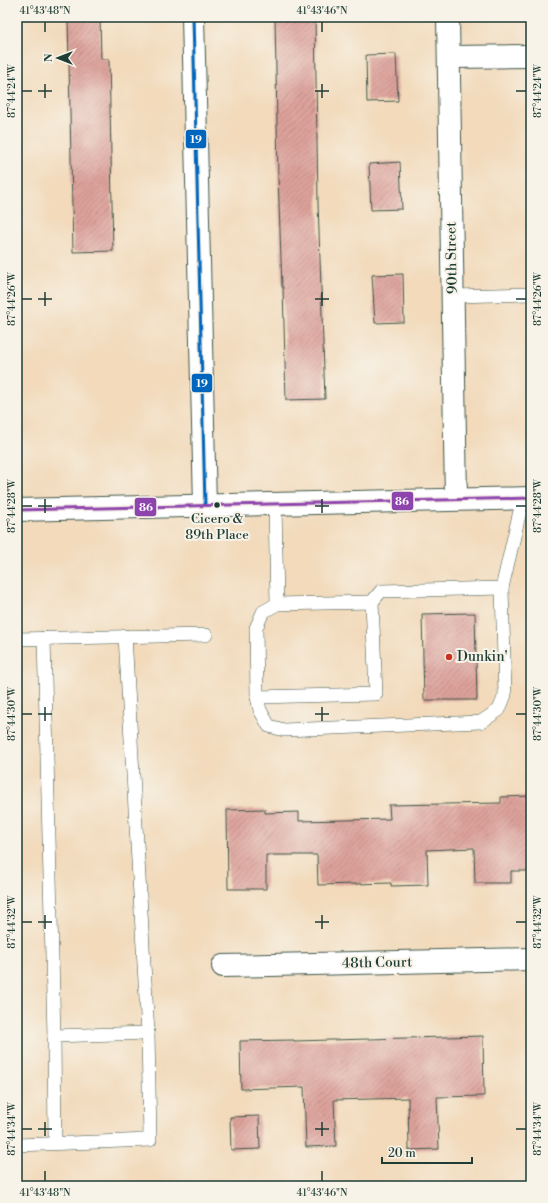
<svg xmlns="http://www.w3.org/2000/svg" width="548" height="1203" font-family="'Libre Bodoni',serif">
  <defs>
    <pattern id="building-hatch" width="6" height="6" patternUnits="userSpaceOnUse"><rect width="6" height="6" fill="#dda29b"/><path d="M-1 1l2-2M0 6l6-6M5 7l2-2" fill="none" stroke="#b3857f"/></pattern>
  </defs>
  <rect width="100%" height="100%" fill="#f7f3e8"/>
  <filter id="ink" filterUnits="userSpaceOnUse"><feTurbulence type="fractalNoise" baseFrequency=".025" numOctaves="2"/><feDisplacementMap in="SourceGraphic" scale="8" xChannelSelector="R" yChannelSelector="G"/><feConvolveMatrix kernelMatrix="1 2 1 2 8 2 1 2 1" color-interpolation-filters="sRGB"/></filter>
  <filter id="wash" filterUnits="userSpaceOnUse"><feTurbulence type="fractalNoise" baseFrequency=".012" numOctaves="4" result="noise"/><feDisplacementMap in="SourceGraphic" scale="16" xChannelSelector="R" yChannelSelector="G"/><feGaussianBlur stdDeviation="0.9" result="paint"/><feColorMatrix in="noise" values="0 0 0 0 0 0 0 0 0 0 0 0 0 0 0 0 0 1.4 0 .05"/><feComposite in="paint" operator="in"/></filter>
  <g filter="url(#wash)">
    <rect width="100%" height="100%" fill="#f2dabb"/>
    <g id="blocks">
      <g fill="url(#building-hatch)">
        <path d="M68,17H100L101,59H109L113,251L73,252Z"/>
        <path d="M275,17H315L318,203L325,399L286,400L283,287H282L278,175Z"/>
        <path d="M396,54L398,101L367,102L366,55Z"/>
        <path d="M400,162L402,209L371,210L369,164Z"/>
        <path d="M403,274L404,322L375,323L372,275Z"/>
        <path d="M475,613L477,700H424L422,614Z"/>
        <path d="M531,796V871H511V883H475L474,848L427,850L428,885L391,886V883L318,885L317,855H266V889H228L227,810L265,809V813L299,812V821L390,819L389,805L501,803V797Z"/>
        <path d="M483,1036L484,1096L437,1097L439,1149L409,1150L408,1098L334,1100L336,1146L306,1147L304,1087L241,1089L240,1041L294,1040V1041Z"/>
        <path d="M259,1116L260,1149L231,1150L230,1117Z"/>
      </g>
    </g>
  </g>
  <g filter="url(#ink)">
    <use href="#blocks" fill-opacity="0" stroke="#3f5548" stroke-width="1"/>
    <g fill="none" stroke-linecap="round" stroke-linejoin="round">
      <defs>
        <g id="lane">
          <path d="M453,296L531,294"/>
          <path d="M275,504L277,604"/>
          <path d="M372,602L376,694L257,697L256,628L263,612L277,604Z"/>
          <path d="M372,602L381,591L502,588"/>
          <path d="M44,638L54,1036L55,1143"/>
          <path d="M17,639L206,635"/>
          <path d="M257,697L260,710L269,726L284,730L481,722L499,710L505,695L502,588L523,498"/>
          <path d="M54,1036L148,1033"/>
          <path d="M17,1145L150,1140L148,1033L125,636"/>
        </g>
        <g id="street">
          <path d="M193,17L205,505"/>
          <path d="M448,17L456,499"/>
          <path d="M449,57L531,56"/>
          <path d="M223,966L531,959"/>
        </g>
        <path id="primary" d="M17,510L531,498"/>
      </defs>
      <use href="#lane" stroke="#3f5548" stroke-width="14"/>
      <use href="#street" stroke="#3f5548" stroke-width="24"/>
      <use href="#primary" stroke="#3f5548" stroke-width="24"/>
      <use href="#lane" stroke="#fff" stroke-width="13"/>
      <use href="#street" stroke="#fff" stroke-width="22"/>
      <use href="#primary" stroke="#fff" stroke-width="22"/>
      <defs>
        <path id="bus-1" d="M193,17L205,505"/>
        <path id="bus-2" d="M17,510L531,498"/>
      </defs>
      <use href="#bus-1" stroke="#f7f3e8" stroke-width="6"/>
      <use href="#bus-2" stroke="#f7f3e8" stroke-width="6"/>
      <use href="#bus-1" stroke="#0065bd" stroke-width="3"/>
      <use href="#bus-2" stroke="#8e44ad" stroke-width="3"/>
    </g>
  </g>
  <path fill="none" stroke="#1f3d34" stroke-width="1.5" d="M45,22V32M322,22V32M45,84V98M322,84V98M22,91H32M38,91H52M315,91H329M516,91H526M45,292V306M322,292V306M22,299H32M38,299H52M315,299H329M516,299H526M45,499V513M322,499V513M22,506H32M38,506H52M315,506H329M516,506H526M45,707V721M322,707V721M22,714H32M38,714H52M315,714H329M516,714H526M45,915V929M322,915V929M22,922H32M38,922H52M315,922H329M516,922H526M45,1122V1136M322,1122V1136M22,1129H32M38,1129H52M315,1129H329M516,1129H526M45,1171V1181M322,1171V1181"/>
  <circle fill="#1f3d34" stroke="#f7f3e8" stroke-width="1.5" cx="217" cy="505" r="3.5"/>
  <circle fill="#c8321e" stroke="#f7f3e8" stroke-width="1.5" cx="449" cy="657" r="4"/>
  <g text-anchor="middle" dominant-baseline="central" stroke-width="4" stroke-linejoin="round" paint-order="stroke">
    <g font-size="13" fill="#1f3d34" stroke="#f7f3e8">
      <text x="217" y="519">Cicero &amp;<tspan x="217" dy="16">89th Place</tspan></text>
    </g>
    <g font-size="14" fill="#1f3d34" stroke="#f7f3e8">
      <text transform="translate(452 258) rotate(-91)">90th Street</text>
      <text transform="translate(377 963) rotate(-1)">48th Court</text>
    </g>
    <g font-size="14" fill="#1f3d34" stroke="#f7f3e8" text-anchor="start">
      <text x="457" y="657">Dunkin'</text>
    </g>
  </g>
  <g stroke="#f7f3e8" stroke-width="1.5">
    <rect x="185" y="129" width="22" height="20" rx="4" fill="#0065bd"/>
    <rect x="191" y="373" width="22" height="20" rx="4" fill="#0065bd"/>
    <rect x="391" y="491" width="23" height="20" rx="4" fill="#8e44ad"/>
    <rect x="134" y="497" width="23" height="20" rx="4" fill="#8e44ad"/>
  </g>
  <g font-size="11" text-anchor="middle" font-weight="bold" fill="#fff">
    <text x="196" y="143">19</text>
    <text x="202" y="387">19</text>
    <text x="402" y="505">86</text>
    <text x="146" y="511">86</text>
  </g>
  <rect width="548" height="1203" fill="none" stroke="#f7f3e8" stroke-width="44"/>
  <g transform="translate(58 58) rotate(270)" stroke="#f7f3e8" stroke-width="3" paint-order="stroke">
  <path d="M0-3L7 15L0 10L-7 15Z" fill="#1f3d34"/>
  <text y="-6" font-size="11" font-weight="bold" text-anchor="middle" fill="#1f3d34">N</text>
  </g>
  <path d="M382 1157v6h90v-6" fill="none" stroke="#1f3d34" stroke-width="2"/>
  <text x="388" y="1157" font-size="12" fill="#1f3d34" stroke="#f7f3e8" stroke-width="3" paint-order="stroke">20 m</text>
  <rect x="22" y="22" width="504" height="1159" fill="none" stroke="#1f3d34" stroke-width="1.5"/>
  <g font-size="10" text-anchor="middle" fill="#1f3d34">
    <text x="45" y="14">41°43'48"N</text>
    <text x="322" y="14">41°43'46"N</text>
    <text transform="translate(537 91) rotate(-90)" y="4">87°44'24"W</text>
    <text transform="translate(11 91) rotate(-90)" y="4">87°44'24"W</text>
    <text transform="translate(537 299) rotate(-90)" y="4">87°44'26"W</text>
    <text transform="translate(11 299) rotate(-90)" y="4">87°44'26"W</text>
    <text transform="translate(537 506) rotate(-90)" y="4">87°44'28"W</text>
    <text transform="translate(11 506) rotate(-90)" y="4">87°44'28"W</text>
    <text transform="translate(537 714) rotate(-90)" y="4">87°44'30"W</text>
    <text transform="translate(11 714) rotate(-90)" y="4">87°44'30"W</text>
    <text transform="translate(11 922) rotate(-90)" y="4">87°44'32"W</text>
    <text transform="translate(537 922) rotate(-90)" y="4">87°44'32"W</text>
    <text transform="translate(11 1129) rotate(-90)" y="4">87°44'34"W</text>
    <text transform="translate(537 1129) rotate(-90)" y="4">87°44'34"W</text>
    <text x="45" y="1196">41°43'48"N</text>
    <text x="322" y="1196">41°43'46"N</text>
  </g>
</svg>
